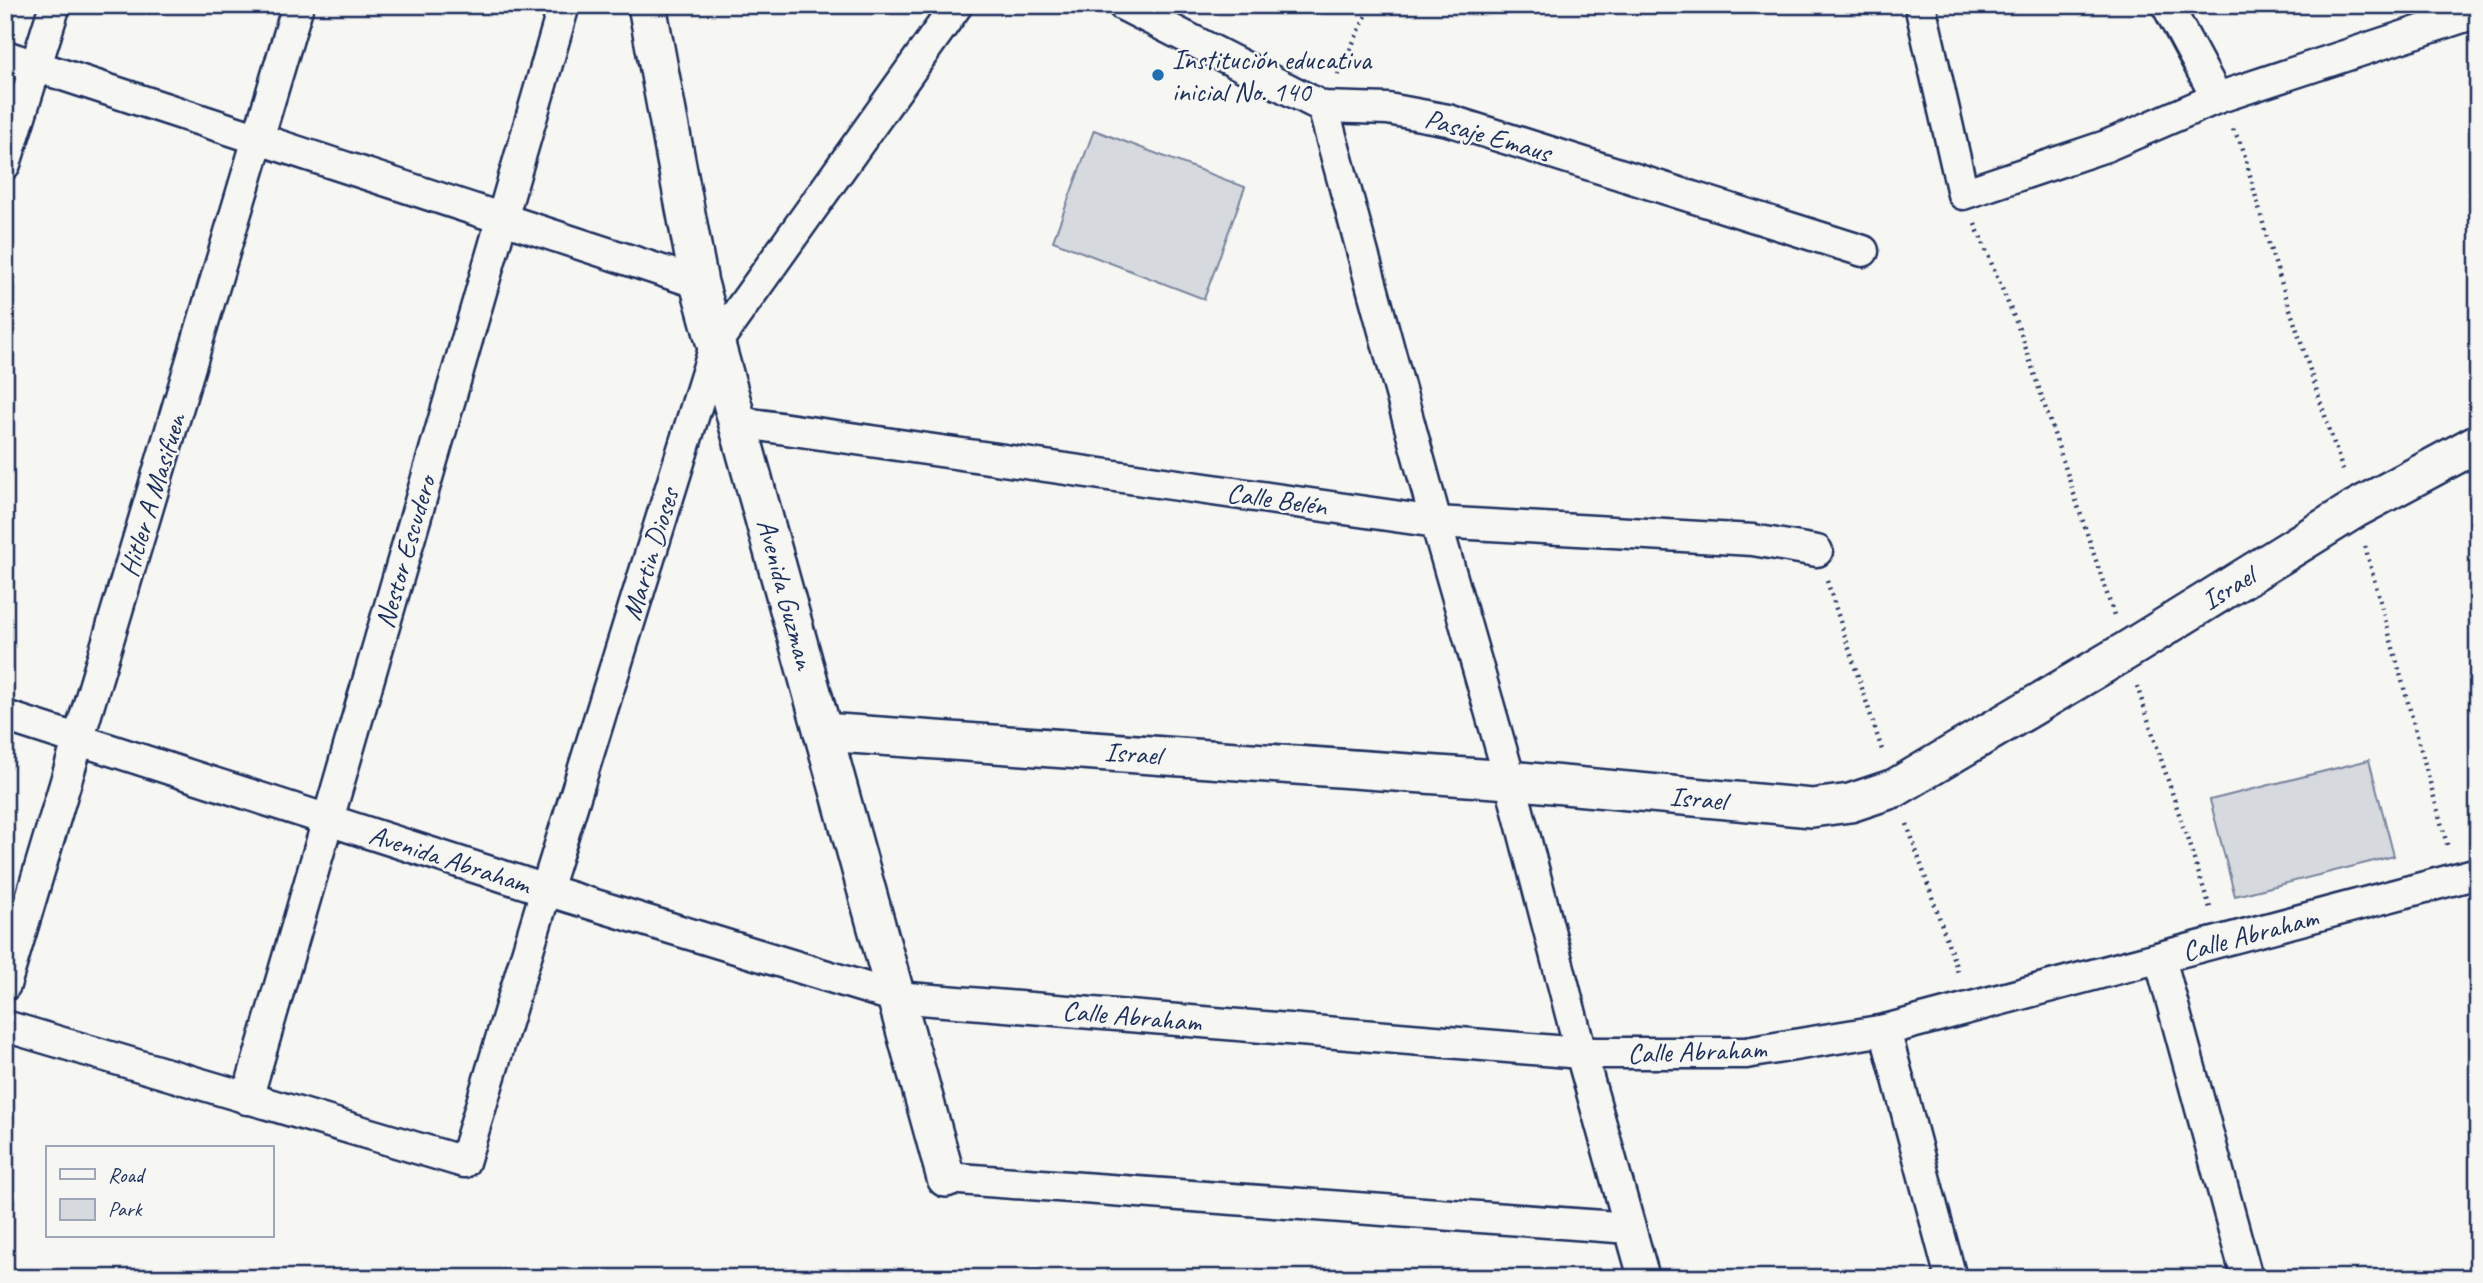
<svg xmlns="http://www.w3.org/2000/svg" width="2483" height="1283" font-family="Caveat,sans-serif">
  <rect width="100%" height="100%" fill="#f6f6f2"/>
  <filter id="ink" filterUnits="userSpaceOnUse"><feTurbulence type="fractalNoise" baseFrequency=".0143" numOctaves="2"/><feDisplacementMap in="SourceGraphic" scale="14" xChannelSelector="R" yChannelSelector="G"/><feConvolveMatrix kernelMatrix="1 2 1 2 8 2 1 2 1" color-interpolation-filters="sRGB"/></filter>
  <g filter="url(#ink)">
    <g fill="#d6d9dd" stroke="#78849e" stroke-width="2">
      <path d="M1094,130L1245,187L1204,299L1053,241Z"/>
      <path d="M2369,760L2394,856L2235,896L2210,800Z"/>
    </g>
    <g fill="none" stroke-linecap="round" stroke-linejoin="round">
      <defs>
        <g id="minor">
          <path d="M1123,5L1323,107L1388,109L1448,120L1863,251"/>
          <path d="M1920,5L1963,194L2106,146L2217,98L2469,15"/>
          <path d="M2167,5L2217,98"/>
          <path d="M5,56L699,283"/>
          <path d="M1323,107L1436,522L1510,780L1581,1053L1644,1278"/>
          <path d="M5,164L55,5"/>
          <path d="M738,422L1436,522L1753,540L1817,551"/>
          <path d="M5,716L546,890L896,997L1581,1053H1746L1885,1030L2478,873"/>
          <path d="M2160,958L2247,1278"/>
          <path d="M5,985L298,5"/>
          <path d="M5,1026L464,1162L546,890L716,343L957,5"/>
          <path d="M1885,1030L1951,1278"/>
          <path d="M247,1099L564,5"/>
          <path d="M946,1178L1630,1228"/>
        </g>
        <g id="tertiary">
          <path d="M647,5L699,283L946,1178"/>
          <path d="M823,732L1510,780L1812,808L1850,803L1895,788L2126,651L2355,509L2478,443"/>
        </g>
      </defs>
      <use href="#minor" stroke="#1b2f5e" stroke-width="35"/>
      <use href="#tertiary" stroke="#1b2f5e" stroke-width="42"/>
      <g stroke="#1b2f5e" stroke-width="4.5" stroke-dasharray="2 5" stroke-linecap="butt">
        <path d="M1338,75L1371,5"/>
        <path d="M2233,129L2242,146L2269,245L2344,474"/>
        <path d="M1975,224L2021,334L2114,615"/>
        <path d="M2365,546L2448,848"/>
        <path d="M1827,581L1883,753"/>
        <path d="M2137,686L2211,911"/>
        <path d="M1907,824L1959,975"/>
      </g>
      <use href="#minor" stroke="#f6f6f2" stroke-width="30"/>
      <use href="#tertiary" stroke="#f6f6f2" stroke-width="37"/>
    </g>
  </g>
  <circle fill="#1f6fb2" stroke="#f6f6f2" stroke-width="2.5" cx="1158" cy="75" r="7"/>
  <g text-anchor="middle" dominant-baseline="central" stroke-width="5" stroke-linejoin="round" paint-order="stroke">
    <g font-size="28" fill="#1b2f5e" stroke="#f6f6f2" text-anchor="start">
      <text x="1172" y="59">Institución educativa<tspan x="1172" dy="32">inicial No. 140</tspan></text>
    </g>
    <g font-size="28" fill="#1b2f5e" stroke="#f6f6f2">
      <text transform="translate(1488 135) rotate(16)">Pasaje Emaus</text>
      <text transform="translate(152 495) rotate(-73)">Hitler A Masifuen</text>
      <text transform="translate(1277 499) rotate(8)">Calle Belén</text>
      <text transform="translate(405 552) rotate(-74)">Nestor Escudero</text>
      <text transform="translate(650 554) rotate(-73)">Martin Dioses</text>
      <text transform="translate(2228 588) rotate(-32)">Israel</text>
      <text transform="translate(786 594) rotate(75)">Avenida Guzman</text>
      <text transform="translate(1133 753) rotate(4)">Israel</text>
      <text transform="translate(1698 798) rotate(5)">Israel</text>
      <text transform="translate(450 859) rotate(18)">Avenida Abraham</text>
      <text transform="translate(2250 934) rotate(-15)">Calle Abraham</text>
      <text transform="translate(1132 1016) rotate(5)">Calle Abraham</text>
      <text transform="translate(1697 1051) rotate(-2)">Calle Abraham</text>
    </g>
  </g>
  <rect width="2483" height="1283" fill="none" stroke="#f6f6f2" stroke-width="28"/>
  <rect x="14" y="14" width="2455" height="1255" fill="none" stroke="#1b2f5e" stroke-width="2.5" filter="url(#ink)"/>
  <rect x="46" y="1146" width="228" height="91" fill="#f6f6f2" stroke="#9ea6b7" stroke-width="2"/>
  <rect x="60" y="1169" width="35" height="10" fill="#f6f6f2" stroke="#9ea6b7" stroke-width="2"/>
  <text x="108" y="1182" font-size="21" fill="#1b2f5e">Road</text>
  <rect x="60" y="1199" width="35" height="21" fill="#d6d9dd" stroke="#9ea6b7" stroke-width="2"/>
  <text x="108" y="1216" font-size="21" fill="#1b2f5e">Park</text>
</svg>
